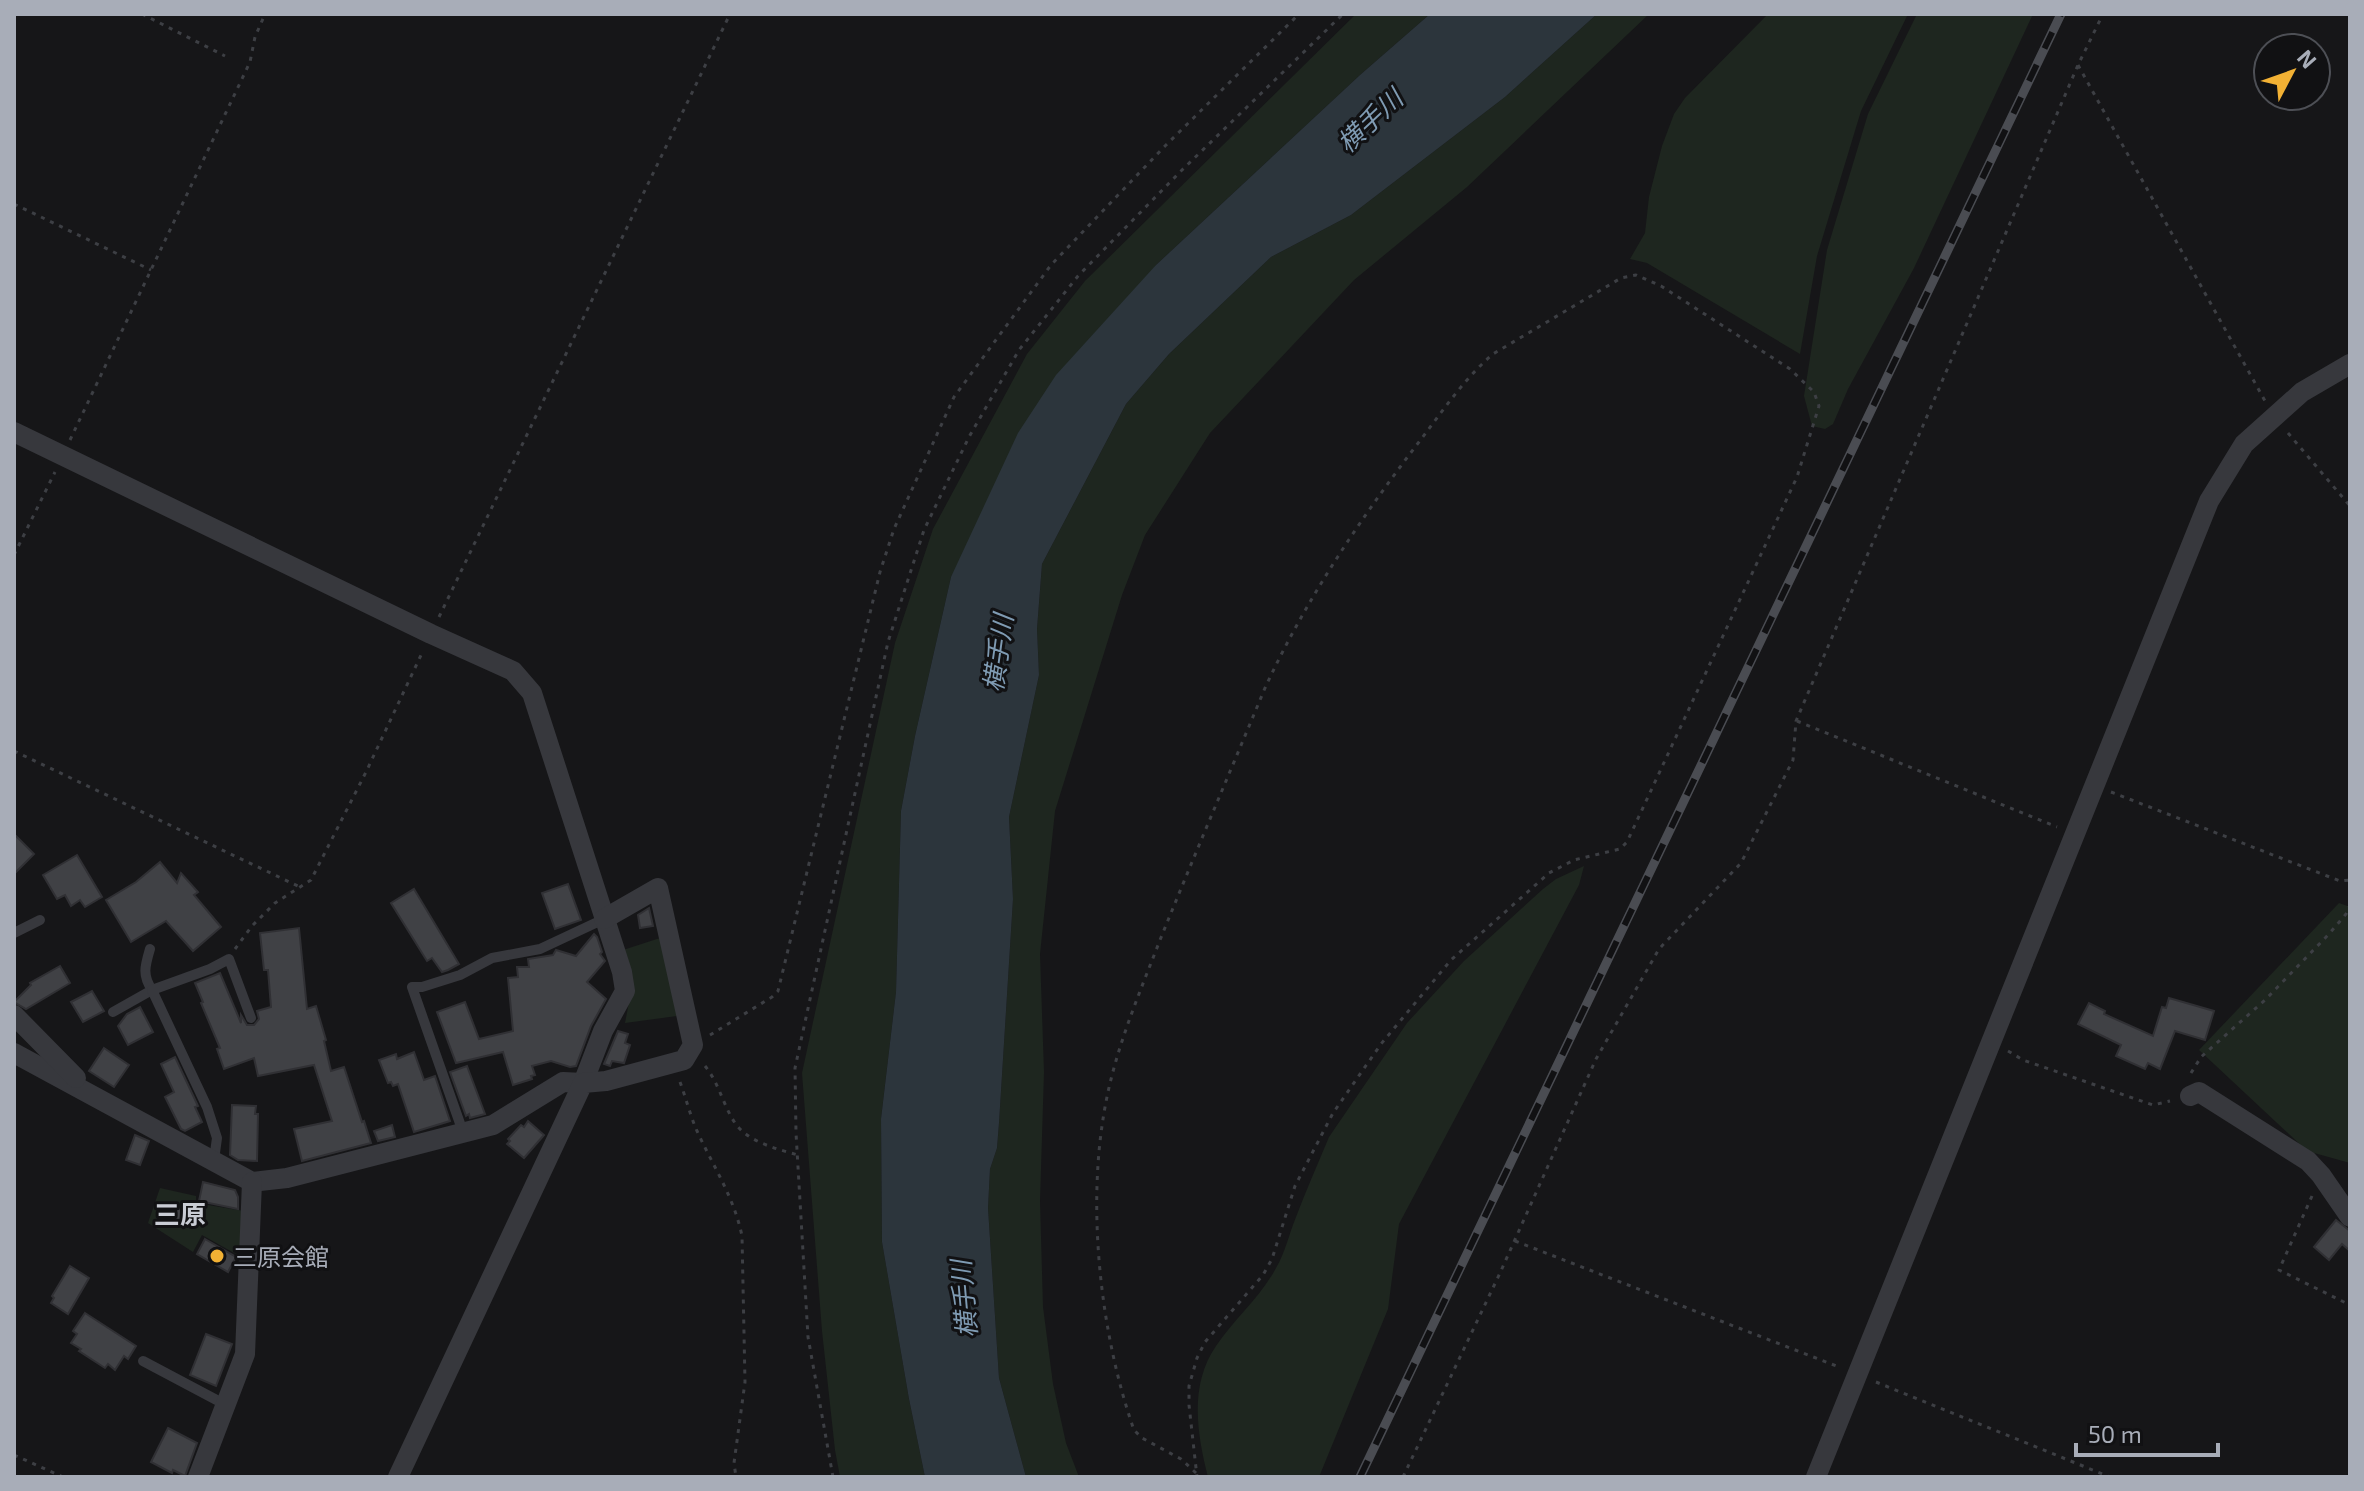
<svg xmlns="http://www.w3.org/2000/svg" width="2364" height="1491" font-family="'Exo 2','Noto Sans JP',sans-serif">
  <rect width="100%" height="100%" fill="#161618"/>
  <g fill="#1e261f">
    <path d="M1356,14H1430L1360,75L1156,265L951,577L915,736L901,811L896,992L881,1119L882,1242L909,1399L925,1477H840L835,1450L822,1331L802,1073L895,643L933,529L1027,354L1085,281Z"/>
    <path d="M1597,14H1649L1467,187L1354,280L1210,433L1145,535L1122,595L1055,811L1040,954L1044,1072L1040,1201L1043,1307L1053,1384L1066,1443L1079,1477H1026L999,1378L988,1208L990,1169L997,1148L999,1123L1013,899L1009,817L1039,675L1037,629L1042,564L1126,404L1169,354L1271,257L1351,215L1505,97Z"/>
    <path d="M1768,14H1908L1861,111L1817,256L1800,354L1647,263L1630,259L1645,233L1649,197L1662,146L1674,114L1685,98Z"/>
    <path d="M1917,14H2033L1914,268L1848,389L1833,424L1825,429L1812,426L1804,396L1827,250L1868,114Z"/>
    <path d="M1584,866L1579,885L1399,1224L1388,1309L1319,1477H1208C1197,1434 1189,1385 1216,1346C1234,1319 1260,1298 1276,1268C1285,1253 1289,1234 1296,1217C1306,1190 1318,1164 1329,1137L1407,1023L1464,961L1543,889L1556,879Z"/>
    <path d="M2339,903L2350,907V1163L2307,1151L2199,1050Z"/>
    <path d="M660,938L677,1016L625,1023L631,992L623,950Z"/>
    <path d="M160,1188L196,1196V1203L244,1211L243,1258L202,1235L193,1252L148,1223Z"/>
  </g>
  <path fill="#2c353c" d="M1430,14H1597L1505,97L1351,215L1271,257L1169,354L1126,404L1042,564L1037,629L1039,675L1009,817L1013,899L999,1123L997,1148L990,1169L988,1208L999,1378L1026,1477H925L909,1399L882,1242L881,1119L896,992L901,811L915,736L951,577L1018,433L1056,375L1156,265L1360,75Z"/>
  <g fill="#404145" stroke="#303034" stroke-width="2">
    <path d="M14,834L34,854L14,874Z"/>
    <path d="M77,855L102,897L85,907L80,900L71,906L65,895L57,899L43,875Z"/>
    <path d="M160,862L177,883L181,873L198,892L194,895L221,927L193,951L166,921L131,942L106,900L136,882Z"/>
    <path d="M568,884L581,920L555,929L542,893Z"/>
    <path d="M414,889L459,964L448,970L442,972L432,958L427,961L391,903Z"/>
    <path d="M649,908L653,926L640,928L638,915Z"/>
    <path d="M299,928L307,1009L316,1006L326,1040L324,1041L331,1071L344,1067L362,1122L364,1121L371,1143L302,1161L294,1129L332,1121L314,1065L258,1076L254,1058L224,1069L217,1049L220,1048L201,1003L203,1002L195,983L220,973L241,1023V1015L247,1025H254L259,1019L257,1011L271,1007L268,970H264L260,933Z"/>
    <path d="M594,934L597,937L602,952L600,954L605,961L587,982L606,999L591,1026L576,1066L570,1067L551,1061L532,1066L535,1075L531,1076L532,1079L513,1085L503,1052L456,1063L437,1012L465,1002L479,1039L513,1031L508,978L518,977L517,967H529L528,959L553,955L556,950L576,956Z"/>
    <path d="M60,966L70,983L26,1009L14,1002L31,985L30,983Z"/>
    <path d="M92,991L104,1011L83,1022L71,1002Z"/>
    <path d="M2169,998L2214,1011L2205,1040L2175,1031L2160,1069L2148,1063L2145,1069L2116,1056L2121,1045L2078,1024L2089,1003L2105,1011L2104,1014L2153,1036L2162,1007L2166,1008Z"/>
    <path d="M140,1007L153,1032L128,1045L118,1026L127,1014Z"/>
    <path d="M618,1031L628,1034L625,1043L630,1045L624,1063L612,1061L610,1066L604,1064Z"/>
    <path d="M104,1048L129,1065L114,1087L89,1071Z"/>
    <path d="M414,1052L424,1080L435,1076L450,1121L414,1132L398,1084L393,1086L391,1082L388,1083L379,1060L396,1054L397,1059Z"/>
    <path d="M175,1057L198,1106L195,1107L202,1122L185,1131L181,1129L165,1097L174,1092L161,1064Z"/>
    <path d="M467,1066L485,1114L470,1118L469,1114L466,1116L450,1072Z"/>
    <path d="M232,1105L256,1106L255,1114H258L257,1161L238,1160L230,1155Z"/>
    <path d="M528,1121L544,1135L524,1158L507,1144L510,1141L508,1139L521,1125L524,1127Z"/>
    <path d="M392,1125L395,1137L378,1141L374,1131Z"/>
    <path d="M135,1135L149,1141L140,1165L126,1160Z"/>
    <path d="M203,1182L235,1190L238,1197V1209L199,1201Z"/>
    <path d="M174,1207L189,1212L184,1227L169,1222Z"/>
    <path d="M2336,1220L2350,1231V1251L2342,1244L2329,1260L2314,1247Z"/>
    <path d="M205,1239L236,1257L228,1272L197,1254Z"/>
    <path d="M70,1266L89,1278L68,1314L51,1303L54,1298L52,1296Z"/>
    <path d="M85,1313L136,1346L128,1359L124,1356L115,1370L108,1364L105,1368L79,1351L81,1349L71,1343L77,1334L73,1331Z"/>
    <path d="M206,1334L232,1344L216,1386L190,1375Z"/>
    <path d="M168,1428L197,1443L185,1476L173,1470L172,1473L151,1462Z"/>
  </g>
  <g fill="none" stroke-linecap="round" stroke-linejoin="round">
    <g stroke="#3d3f44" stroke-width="3" stroke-dasharray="4 6" stroke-linecap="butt">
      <path d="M142,14L225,56"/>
      <path d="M2078,65L2265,401"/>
      <path d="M14,204L151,270"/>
      <path d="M2288,433L2350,506"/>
      <path d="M70,440L250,62L255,37L265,14"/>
      <path d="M14,555L55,472"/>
      <path d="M439,617L730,14"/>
      <path d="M1797,721L2057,827"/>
      <path d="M14,751L300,887"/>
      <path d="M2111,792L2340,881L2350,880"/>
      <path d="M235,949L252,926L275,903L311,880L366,772L422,653"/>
      <path d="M710,1035L772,997L778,991L880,572L894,529L954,397L1051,265L1165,146L1299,14"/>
      <path d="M2008,1051L2023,1060L2153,1105L2170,1101"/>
      <path d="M705,1066C719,1083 723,1105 735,1123C748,1142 777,1149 798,1155"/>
      <path d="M2191,1073L2201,1057L2265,1000L2329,934L2346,914L2350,905"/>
      <path d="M680,1082C686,1098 690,1115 697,1131C713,1166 734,1197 742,1236L745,1382L734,1463L736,1477"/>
      <path d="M2312,1196L2279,1270L2350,1305"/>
      <path d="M1515,1241L1839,1367"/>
      <path d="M1876,1382L2110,1477"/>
      <path d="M14,1455L63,1477"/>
      <path d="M1196,1473L1181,1459L1142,1438L1134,1430C1101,1336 1087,1212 1104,1113C1114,1052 1138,997 1160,940C1194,856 1230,772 1265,688C1306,599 1362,516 1422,438C1444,409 1465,378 1493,354L1621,278L1636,275L1661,286L1790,369L1814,392L1819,406L1797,477L1627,842L1620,849L1574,860L1549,873L1451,960L1381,1044L1333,1113L1295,1186L1272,1259L1263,1275L1205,1342L1197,1358L1189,1386V1405L1197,1477"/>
      <path d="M833,1477L808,1337L796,1133L795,1068L888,642L924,530L969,437L1019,350L1078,276L1181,171L1343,14"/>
      <path d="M1403,1477L1500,1273L1596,1059L1659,949L1741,863L1793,760L1796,721L2078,65L2103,14"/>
    </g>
    <g stroke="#37383d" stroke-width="10">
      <path d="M14,933L40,920"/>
      <path d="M113,1012L152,990C142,975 145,966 150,949"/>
      <path d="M463,1132L412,987H422L460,975L492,958L540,949L604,919"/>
      <path d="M214,1160L217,1138L207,1107L152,990L210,969L229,959L251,1018"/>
      <path d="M143,1361L226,1405"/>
    </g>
    <g stroke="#37383d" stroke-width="20">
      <path d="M14,432L431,634L513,671L532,693L622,972L625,991L603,1031L583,1083L563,1082L493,1125L287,1178L252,1182L14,1053"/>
      <path d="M14,1015L76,1078"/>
      <path d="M2190,1096L2199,1092L2308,1161L2321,1175L2350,1217"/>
      <path d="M198,1477L245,1354L252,1182"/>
      <path d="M398,1477L583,1083L606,1081L684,1060L693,1045L658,888L604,919"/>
      <path d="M1816,1477L2209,501L2244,444L2302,392L2350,364"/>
    </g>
    <defs>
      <path id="rail" d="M1360,1477L2061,14"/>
    </defs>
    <use href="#rail" stroke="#4a4c52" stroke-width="9"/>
    <use href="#rail" stroke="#111113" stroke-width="6" stroke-dasharray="18" stroke-linecap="butt"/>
  </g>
  <circle fill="#f2b134" stroke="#111113" stroke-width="3" cx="217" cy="1256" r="8"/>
  <g text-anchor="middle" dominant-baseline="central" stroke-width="6" stroke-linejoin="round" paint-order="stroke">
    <g font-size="24" fill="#a8adb8" stroke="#111113" text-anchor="start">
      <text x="233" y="1256">三原会館</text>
    </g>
    <g font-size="26" font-style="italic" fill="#7f9bb3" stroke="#111113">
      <text transform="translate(1369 120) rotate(-43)">横手川</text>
      <text transform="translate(997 653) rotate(-82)">横手川</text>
      <text transform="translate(963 1299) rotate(-95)">横手川</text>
    </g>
    <g font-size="26" font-weight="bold" fill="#c9ccd4" stroke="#111113">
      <text x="180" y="1213">三原</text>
    </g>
  </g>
  <rect width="2364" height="1491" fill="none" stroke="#a8adb8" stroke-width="32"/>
  <g transform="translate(2292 72) rotate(49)"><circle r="38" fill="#111113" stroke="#4d4f55" stroke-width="2"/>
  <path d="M0-6L14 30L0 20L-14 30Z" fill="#f2b134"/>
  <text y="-12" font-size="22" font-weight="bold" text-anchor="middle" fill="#a8adb8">N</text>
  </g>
  <path d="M2076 1443v12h142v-12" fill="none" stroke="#a8adb8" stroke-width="4"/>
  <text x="2088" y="1443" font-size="24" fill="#a8adb8" stroke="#111113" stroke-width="6" paint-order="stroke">50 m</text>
</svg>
